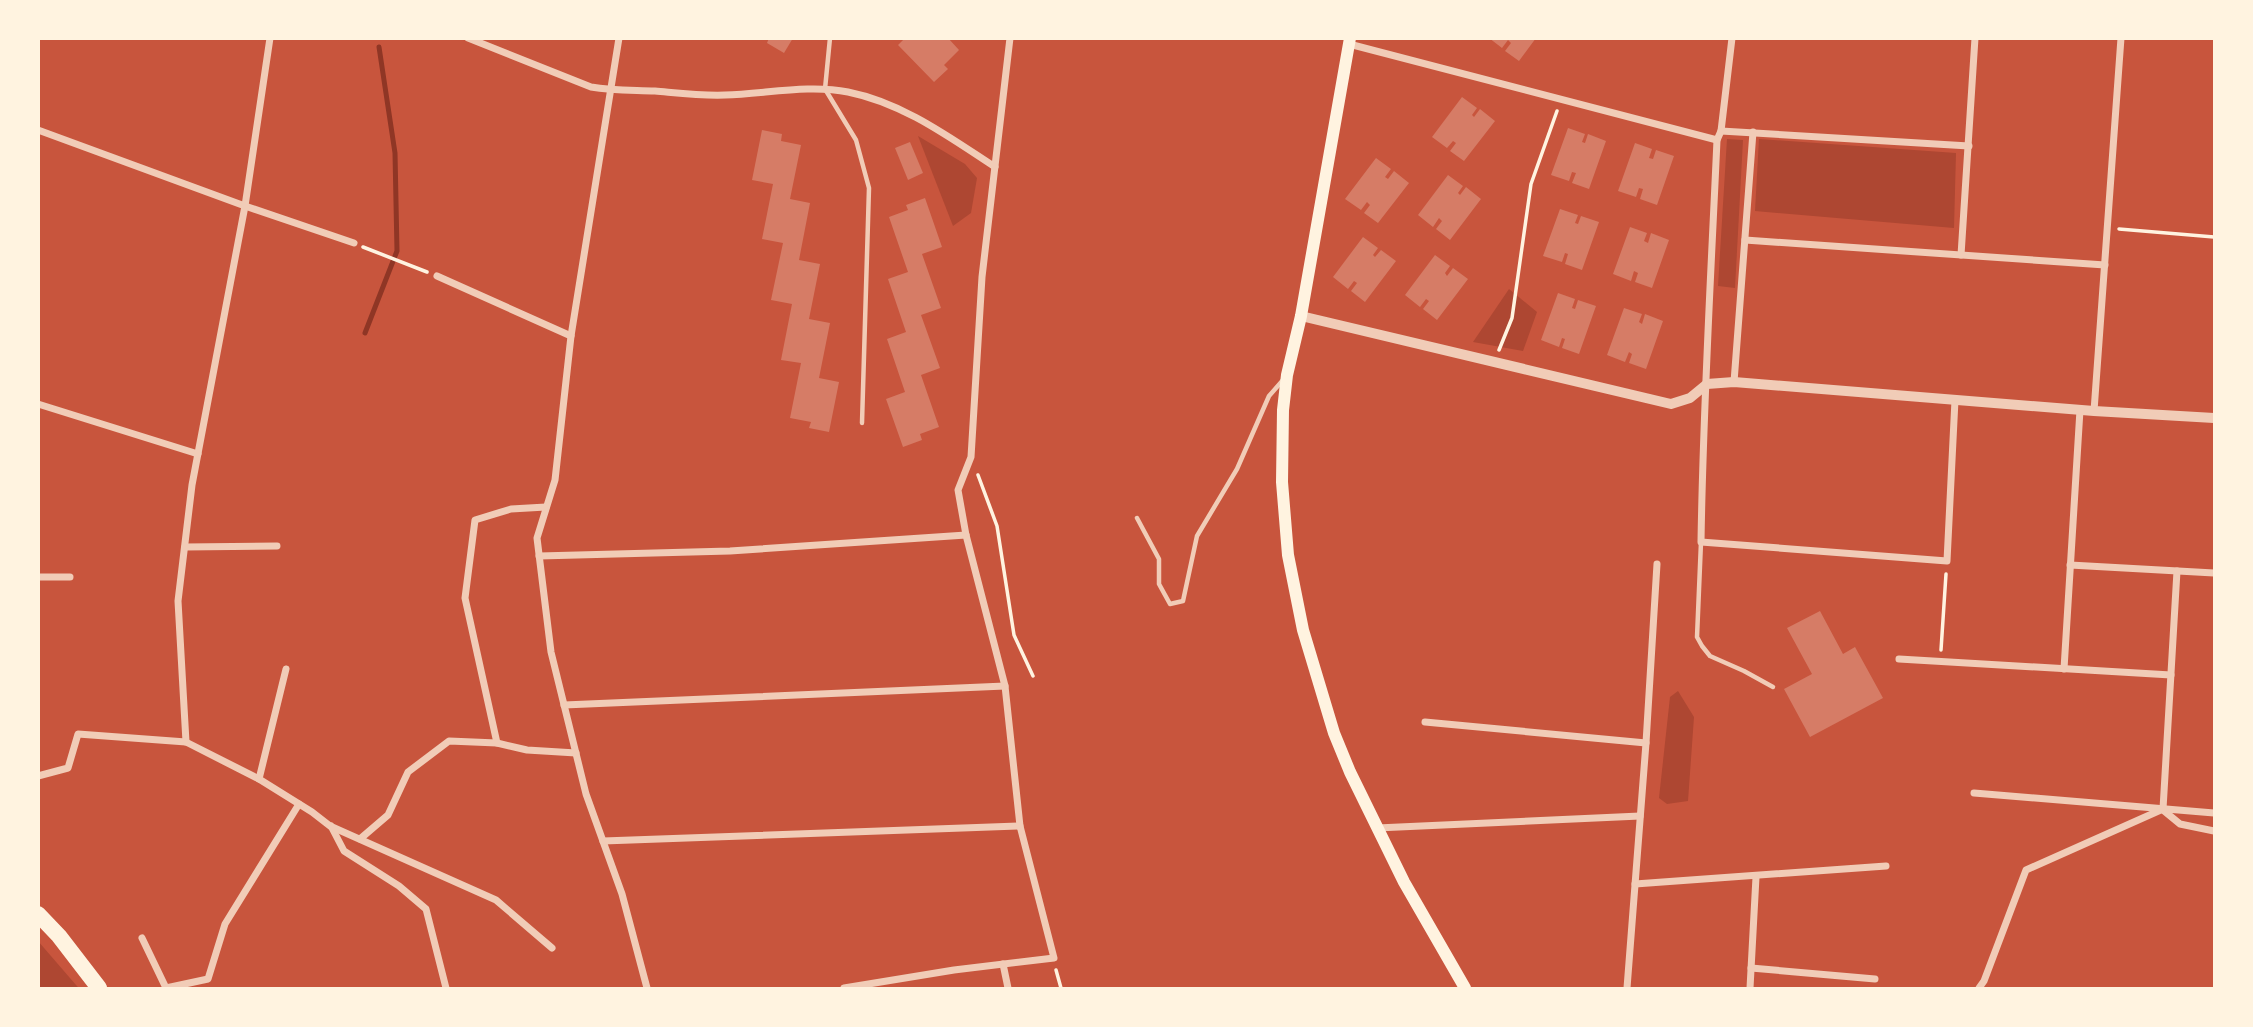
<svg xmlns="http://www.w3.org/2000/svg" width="2253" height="1027" font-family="Bitter,serif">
  <rect width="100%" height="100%" fill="#c8553d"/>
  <g fill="#ae4732">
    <path d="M918,136L965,164L977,178L971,213L953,226Z"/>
    <path d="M1727,139L1743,140L1735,288L1718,286Z"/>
    <path d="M1759,139L1956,153L1954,228L1755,211Z"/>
    <path d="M1509,289L1537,312L1523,351L1473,342Z"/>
    <path d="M1678,691L1694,717L1688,801L1667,804L1659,798L1670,697Z"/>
    <path d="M38,941L76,985L79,988H39Z"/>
  </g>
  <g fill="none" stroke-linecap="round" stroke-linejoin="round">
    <path stroke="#8f3625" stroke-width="5" d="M365,333L397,251L395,153L379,47"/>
  </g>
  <g fill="#d67c66">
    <path d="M769,38H793L784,53L767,43Z"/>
    <path d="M905,38H948L959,50L944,65L948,69L934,82L898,45Z"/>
    <path d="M1489,38H1536L1519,61L1505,51L1511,43L1508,40L1502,48Z"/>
    <path d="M1462,97L1477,108L1472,115L1474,117L1480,109L1495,121L1464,161L1450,151L1456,143L1453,141L1447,148L1432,137Z"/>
    <path d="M1568,128L1585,134L1582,142L1585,143L1588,134L1606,141L1589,189L1572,183L1576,173L1572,172L1569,181L1551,175Z"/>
    <path d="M762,130L782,134L781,141L801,145L790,199L810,203L799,260L820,264L809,319L830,323L819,378L839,382L829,432L809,428L811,422L790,418L801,363L781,360L792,304L771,300L783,243L762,239L773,184L752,180Z"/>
    <path d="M910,142L923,173L908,180L895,148Z"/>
    <path d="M1635,143L1652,149L1649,158L1653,159L1656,150L1674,156L1657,205L1640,199L1643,189L1639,188L1636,197L1618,191Z"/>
    <path d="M1376,158L1391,169L1385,177L1388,179L1394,171L1409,183L1378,223L1364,213L1370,205L1367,202L1361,210L1345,199Z"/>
    <path d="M1448,175L1463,186L1458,193L1460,195L1466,187L1481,199L1450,240L1436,229L1442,221L1439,218L1433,227L1418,215Z"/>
    <path d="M925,198L942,247L922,254L941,308L921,315L940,368L921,375L939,427L920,434L922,440L903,447L886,399L905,392L887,339L906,332L888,279L908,272L889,217L908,210L906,205Z"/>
    <path d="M1560,209L1578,215L1575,223L1578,224L1581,216L1599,222L1582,270L1565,264L1568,254L1565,253L1562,262L1543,256Z"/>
    <path d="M1630,227L1647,233L1644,241L1648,243L1651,233L1669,240L1652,288L1635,282L1638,273L1634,271L1631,281L1613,274Z"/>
    <path d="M1363,237L1378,248L1373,255L1375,257L1381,250L1396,261L1365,302L1351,291L1357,283L1354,281L1348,289L1333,277Z"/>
    <path d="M1435,255L1450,266L1445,273L1447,276L1453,268L1468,279L1437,320L1423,309L1429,301L1426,299L1420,307L1405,295Z"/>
    <path d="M1558,293L1575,299L1572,308L1575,309L1578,300L1596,306L1579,354L1562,348L1565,339L1562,338L1559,347L1541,340Z"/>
    <path d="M1624,308L1642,314L1639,322L1642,324L1645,314L1663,321L1646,369L1629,363L1632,354L1629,352L1625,362L1607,355Z"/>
    <path d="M1820,611L1843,654L1855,647L1883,698L1810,737L1784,689L1812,674L1787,628Z"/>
  </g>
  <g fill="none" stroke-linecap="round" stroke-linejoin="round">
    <g stroke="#fff3e0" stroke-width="3.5">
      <path d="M2119,229L2214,237"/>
      <path d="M363,247L427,272"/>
      <path d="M1499,350L1512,318L1531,184L1557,111"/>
      <path d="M978,475L997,526L1014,635L1033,676"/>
      <path d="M1941,650L1946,574"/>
      <path d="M1056,970L1061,988"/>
    </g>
    <g stroke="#f1ccb7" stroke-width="4.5">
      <path d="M830,38L825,89L856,140L869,188L862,423"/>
      <path d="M1137,518L1159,559V584L1170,604L1183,601L1197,536L1237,469L1269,396L1283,380"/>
      <path d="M1701,542L1697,637L1702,646L1710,656L1744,671L1773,687"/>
    </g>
    <g stroke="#f1ccb7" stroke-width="7">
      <path d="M468,38L591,87C613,91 634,90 655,91C678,93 702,96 725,95C765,94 809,84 848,92C903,103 949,137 995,167"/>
      <path d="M619,38L571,336L555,480L537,538L551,652L586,794L622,894L647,988"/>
      <path d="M1732,38L1721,131L1717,140C1711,274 1703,408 1701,542L1947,561L1955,400"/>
      <path d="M1349,44L1717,140"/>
      <path d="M38,130L245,206L354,243"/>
      <path d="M1721,131L1969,146"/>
      <path d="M1745,240L2105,265"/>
      <path d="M1961,255L1975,38"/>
      <path d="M437,276L571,336"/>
      <path d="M1734,382L1753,132"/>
      <path d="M38,404L198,454"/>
      <path d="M2094,411L2121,38"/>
      <path d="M185,547L277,546"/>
      <path d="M539,556L730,551L966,535"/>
      <path d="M2070,565L2214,573"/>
      <path d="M38,577H70"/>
      <path d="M1899,659L2171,675"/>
      <path d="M2064,669L2080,410"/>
      <path d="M564,705L1005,686"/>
      <path d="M1425,722L1646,743"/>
      <path d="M186,742L178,601L192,485L245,206L270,38"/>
      <path d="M497,743L465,598L475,520L511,509L546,507"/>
      <path d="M38,776L68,768L78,734L186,742L259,779L312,812L330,826L496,900L552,948"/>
      <path d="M259,779L286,669"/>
      <path d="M1974,793L2214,813"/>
      <path d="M2163,809L2177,571"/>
      <path d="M2163,810L2180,824L2214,831"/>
      <path d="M331,826L344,851L399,886L426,909L446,988"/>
      <path d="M1377,828L1640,816"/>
      <path d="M360,839L388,815L408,772L449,741L497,743L527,750L576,753"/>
      <path d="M603,841L1020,826"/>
      <path d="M1635,884L1886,866"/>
      <path d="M142,938L166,988L208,979L225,924L299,804"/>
      <path d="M1003,964L1008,988"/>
      <path d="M1751,968L1875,979"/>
      <path d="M844,988L954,970L1054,958L1020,826L1005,686L966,535L958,490L971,457L982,277L1010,38"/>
      <path d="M1627,988L1646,743L1657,564"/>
      <path d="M1750,988L1756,877"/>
      <path d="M1979,988L1984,981L2026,870L2163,809"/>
    </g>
    <path stroke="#f1ccb7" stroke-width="10" d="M1301,316L1671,404L1690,398L1707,384L1734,382L2094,411L2214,418"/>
    <path stroke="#fff3e0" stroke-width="12" d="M1350,38L1301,316L1287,375L1283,410L1282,482L1288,555L1303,630L1334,733L1350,772L1404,882L1465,988"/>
    <path stroke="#fff3e0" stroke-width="16" d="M38,914L59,936L99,988"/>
  </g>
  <rect width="2253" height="1027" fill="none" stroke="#fff3e0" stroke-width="80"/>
</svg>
